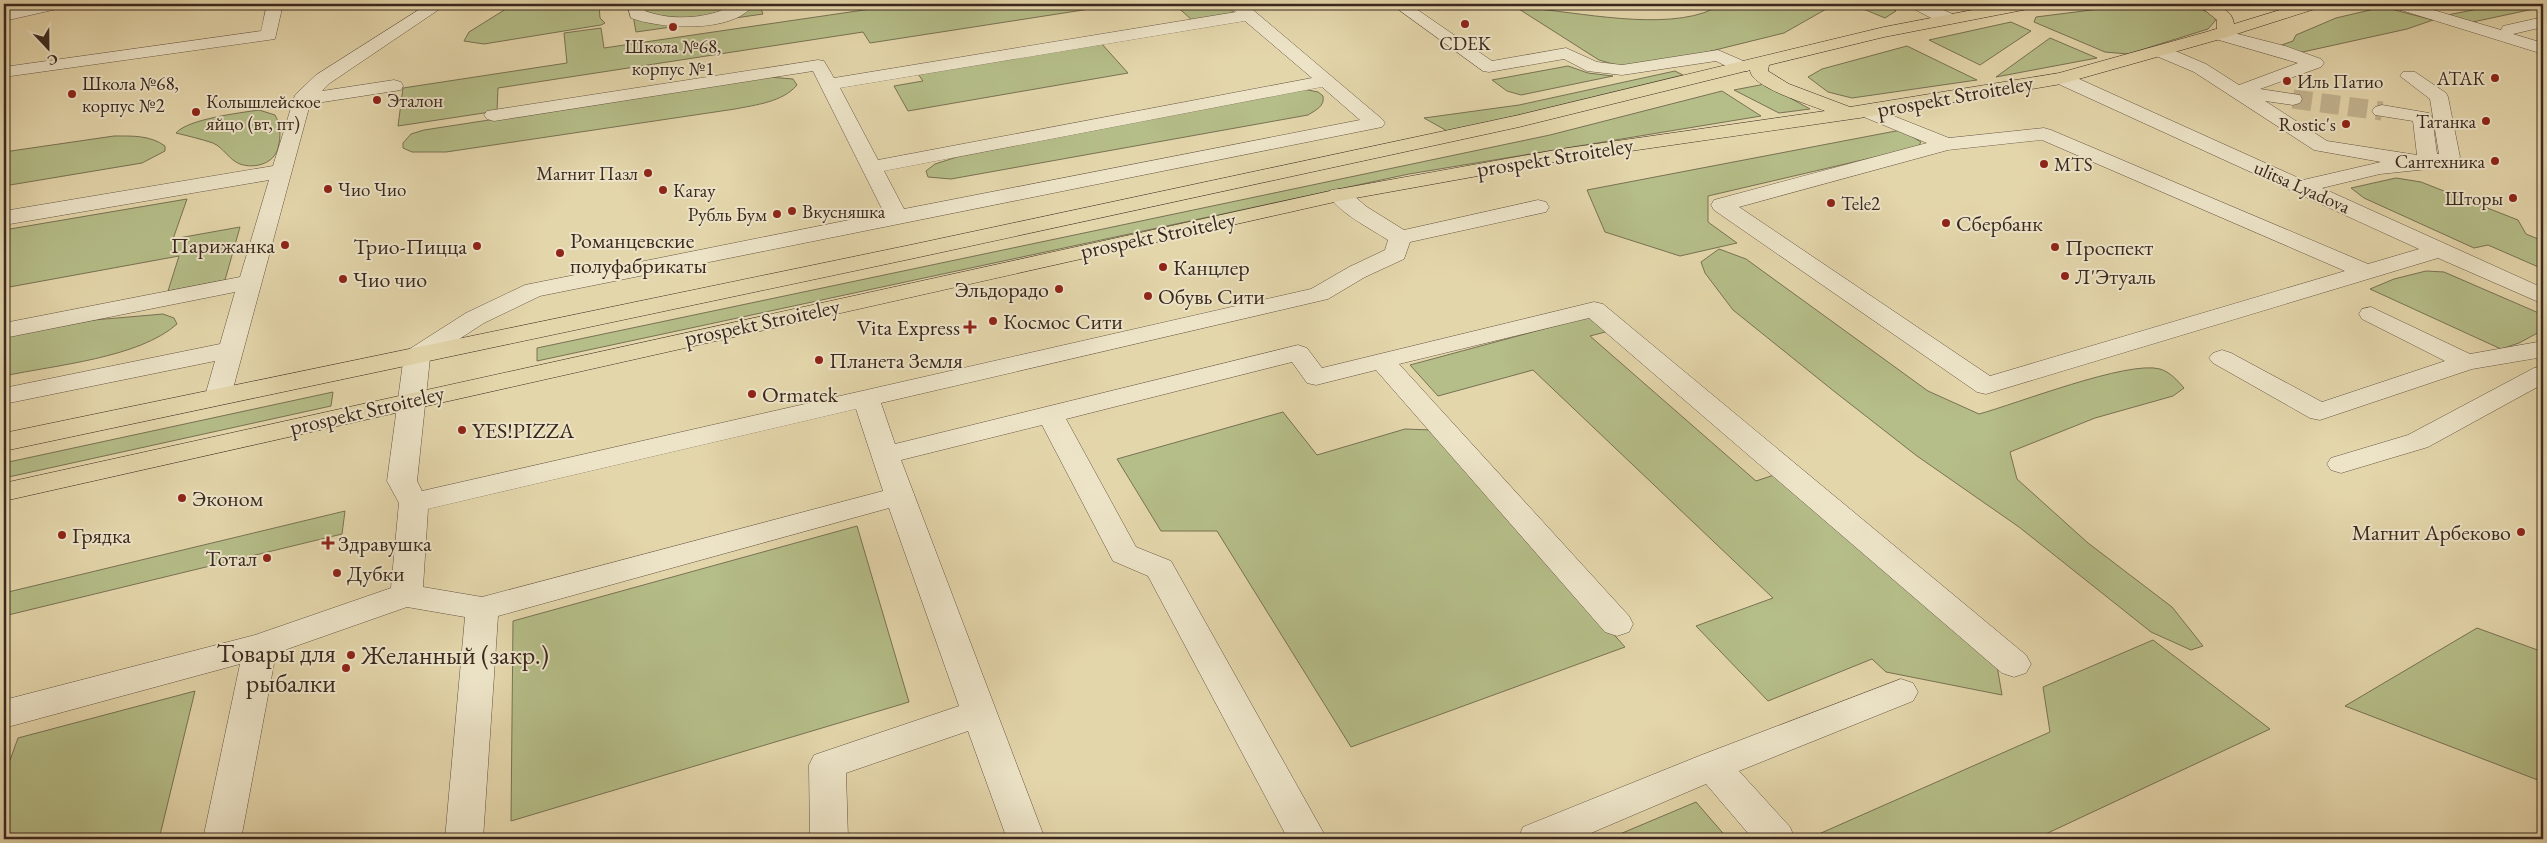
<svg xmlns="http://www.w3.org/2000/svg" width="2547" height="843" font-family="'EB Garamond',serif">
  <rect width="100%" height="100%" fill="#e4d6ab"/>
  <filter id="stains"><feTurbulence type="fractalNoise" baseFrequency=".004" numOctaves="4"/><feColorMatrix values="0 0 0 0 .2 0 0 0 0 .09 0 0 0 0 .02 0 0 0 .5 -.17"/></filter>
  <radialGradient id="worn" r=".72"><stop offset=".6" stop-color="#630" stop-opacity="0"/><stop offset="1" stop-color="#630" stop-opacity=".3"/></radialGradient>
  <g fill="#b5bd88" stroke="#787254">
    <path d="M514,4H599L600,18L605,23L601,25L484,44L464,41L469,32Z"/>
    <path d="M631,4H759L763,14L636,32Z"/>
    <path d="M905,4H1122L870,43L863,32L498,88L497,111L398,126L403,88L567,63L564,33L601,28L604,48Z"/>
    <path d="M1174,4H1224L1235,13L1192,20Z"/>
    <path d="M1511,4H1526L1538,9C1589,14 1679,33 1722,4H1824L1828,8L1784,33L1703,53L1620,66L1599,60Z"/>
    <path d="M1887,4L1896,11L1885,18L1861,8Z"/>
    <path d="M2139,4C2170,4 2189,0 2216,17L2215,21L2208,29L2128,54L2105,52L2034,22L2036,17Z"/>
    <path d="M2504,4H2543V7L2468,23L2447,15Z"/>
    <path d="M2383,7L2433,20L2407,29L2298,53L2279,46L2293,41L2296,35L2336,18Z"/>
    <path d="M2011,22L2031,31L1980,65L1929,40Z"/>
    <path d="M2050,38L2097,58L1996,77Z"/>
    <path d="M1101,43L1128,73L908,111L894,86L923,81L918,74Z"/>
    <path d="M1907,46L1977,80L1852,98L1828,92L1808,77L1822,69Z"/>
    <path d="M1568,66L1588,73L1613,76L1521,95L1507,91L1492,80Z"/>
    <path d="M1675,71L1683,75L1449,132L1424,118L1519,105Z"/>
    <path d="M769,77L793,79L797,85C783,102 755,105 735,109L446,152H412L403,148V143L411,134L424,130Z"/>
    <path d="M1765,84L1810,109L1779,113L1734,90Z"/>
    <path d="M1303,89L1318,92L1323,96C1325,106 1316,110 1308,115L951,179L928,177L926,171L935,164L957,157Z"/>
    <path d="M1722,91L1761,116L1409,174L537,361V348L1550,135Z"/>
    <path d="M259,110L275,115C281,126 281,136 278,148C274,164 254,169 240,164C229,160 224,148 213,143C201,139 188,136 176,133C188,119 239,113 259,110Z"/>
    <path d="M1901,130L1921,142L1918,147L1708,196V222L1737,243L1680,256L1605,232L1587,190Z"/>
    <path d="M114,136C132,136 150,135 165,146V151L142,163L4,186V152Z"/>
    <path d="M2396,178L2421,182L2518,220L2526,234L2543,241V269L2488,245L2474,248L2364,198L2351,188Z"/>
    <path d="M187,199L173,239L240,227L225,280L168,291L179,256L4,288V230Z"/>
    <path d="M1719,249L1746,259L1928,391L1979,414C2016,404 2128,360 2160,369C2170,372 2177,380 2184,388L2173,396L2095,418L2010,452L2017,479L2088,543L2172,607L2203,646L2191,650L2151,632L2019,527L1917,456L1835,392L1733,310L1705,273L1701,262Z"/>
    <path d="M2426,271L2444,272L2541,314L2543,316V330L2519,343L2501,349L2370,289L2394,279Z"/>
    <path d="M163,314L174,318L177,324C139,358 55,365 4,376V337L94,320Z"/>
    <path d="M1592,316L1609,331L1590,336L1756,481L1777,474L1996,660L2002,695L1886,672L1872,659L1768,701L1696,626L1773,598L1533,370L1438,396L1410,365Z"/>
    <path d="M333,392L331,406L4,478V463Z"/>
    <path d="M1283,412L1317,455L1405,429L1432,430L1625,647L1351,747L1217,531H1161L1117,459Z"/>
    <path d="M345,511L342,534L4,616V593Z"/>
    <path d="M857,526L909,702L511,821L513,621Z"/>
    <path d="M2477,628L2543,652V782L2345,706Z"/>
    <path d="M2153,640L2270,729L2035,839H1813L1812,837L2050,732L2043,687Z"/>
    <path d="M195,691L159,839H4V777L18,738Z"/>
    <path d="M1696,802L1728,839H1608Z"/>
  </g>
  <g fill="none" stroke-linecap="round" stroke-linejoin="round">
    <path stroke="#c2b38f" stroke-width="19" stroke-dasharray="19 9" stroke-linecap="butt" d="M2293,99L2382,111"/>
    <defs>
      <g id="minor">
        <path d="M38,4H68L66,7L4,21V11Z"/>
        <path d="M267,4H283L275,39L4,77V67L261,31Z"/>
        <path d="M428,4H447L330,83L322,91L394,80L401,82L403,86L401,90L310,104L231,396L227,402L218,404L209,402L205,396L215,361L4,404V388L220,344L235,292L4,338V323L240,277L269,180L4,225V211L273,166L295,95L316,75Z"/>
        <path d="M627,4H643L645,11C666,19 692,19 714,13C732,8 733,3 754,4C734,34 660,29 631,18Z"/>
        <path d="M1228,4H1246L1382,119L1385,123L1382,127L540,296L484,323L430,358L417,481L422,491L1311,289L1349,267L1385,250L1388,240C1368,227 1342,215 1328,195L1331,190L1339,189L1347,190L1367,207L1404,230L1538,200L1546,202L1549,207L1546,212L1410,242L1404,259L1365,277L1328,299L881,403L895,444L1298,345L1307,348L1322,368L1594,302L1603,304L2026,655L2031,664L2026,673L2014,677L2002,673L1589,318L1399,364L1629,616L1633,624L1629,632L1617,636L1605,632L1376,370L1316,385L1307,383L1292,362L1066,419L1136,547L1171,561L1327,839H1288L1148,576L1113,561L1042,425L901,460L1045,839H1007L968,731L846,773L848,839H810L809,765L814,755L959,706L889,508L498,616L483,839H445L465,617L407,607L276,653L241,839H203L240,664L4,728V700L255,635L391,588L399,503L387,481L404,355L408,350L466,313L525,285L884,213L813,71L494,121L487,119L484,115L487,111L818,60L824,61L834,78L1236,12ZM1245,21L1312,78L878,160L840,88ZM1322,87L1360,120L904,209L884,171ZM856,409L883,491L482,597L423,587L428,509Z"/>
        <path d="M1391,4H1409L1492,61L1566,48L1597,62L1622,65L1718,50L1748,63L1751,67L1748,71H1736L1716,61L1622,75L1587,71L1564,59L1489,72L1483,71Z"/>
        <path d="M1908,4H1929L1955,15L1957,19L1955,23C1941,26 1923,13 1910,7Z"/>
        <path d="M2389,4H2413L2501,30L2503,26L2543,17V27L2513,34L2543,43V54L2391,7Z"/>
        <path d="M2218,29L2285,46L2321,59L2324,63L2321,67L2260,89L2300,95L2302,99L2300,103L2293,105L2265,101L2327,141L2417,155L2413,121L2375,115L2372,111L2375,107L2382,105L2429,113L2432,117L2437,154H2439L2430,99L2400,76L2403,72H2415L2446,93L2448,97L2460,157L2457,161L2428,169L2380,174L2322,188L2543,288V304L2438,258L1986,394L1977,392L1714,210L1711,205L1714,200L1927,143L1859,115L1856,111L1859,107L1866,105L1949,138L2044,128L2051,130L2368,264L2419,249L2054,82L2052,78L2054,74H2068L2303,180L2381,162L2314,150L2194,72L2154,55L2151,51L2154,47H2166L2206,64L2239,85L2298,63L2212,38L2209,34L2212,30ZM2042,140L2345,271L1990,376L1739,207L1948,150Z"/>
        <path d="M2371,307L2470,354L2543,341V357L2472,369L2320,420L2310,418L2213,363L2209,358L2213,353L2222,350L2231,353L2322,402L2445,361L2362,319L2359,314L2362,309Z"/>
        <path d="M2543,366V384L2428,447L2341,473L2331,470L2327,464L2331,458L2408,435L2534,368Z"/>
        <path d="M1901,679L1913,683L1918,692L1913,701L1739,771L1790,827L1795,839H1753L1706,784L1577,839H1518L1523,827L1699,756Z"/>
      </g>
      <path id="major" d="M2004,4H2036L2028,9L1884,37L1769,65L1768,71L1789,84L1850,107L2059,73L2217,29V20L2197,4C2211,4 2232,6 2234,24L2299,4H2323L2321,7L2224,38L2061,84L1866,117L1561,161L1339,201L4,501V483L1339,189L1561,149L1825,111C1811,105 1750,87 1750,70L1519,127L915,258L4,451V433L915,244L1519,115L1884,27Z"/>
    </defs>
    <use href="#minor" stroke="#645442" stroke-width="1"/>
    <use href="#major" stroke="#3a281f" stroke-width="1"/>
    <use href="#minor" fill="#ede4c8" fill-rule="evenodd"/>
    <use href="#major" fill="#e4d6ab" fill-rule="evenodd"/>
  </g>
  <g fill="#8f2418" stroke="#ede4c8" stroke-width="2">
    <circle cx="1465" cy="24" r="5"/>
    <circle cx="673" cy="27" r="5"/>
    <circle cx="2495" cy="78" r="5"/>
    <circle cx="2287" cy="81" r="5"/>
    <circle cx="72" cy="94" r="5"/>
    <circle cx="377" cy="100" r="5"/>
    <circle cx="196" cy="112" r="5"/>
    <circle cx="2486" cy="121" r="5"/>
    <circle cx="2346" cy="124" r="5"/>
    <circle cx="2495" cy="161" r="5"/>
    <circle cx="2044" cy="164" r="5"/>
    <circle cx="648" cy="173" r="5"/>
    <circle cx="328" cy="189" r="5"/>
    <circle cx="663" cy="190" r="5"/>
    <circle cx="2513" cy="198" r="5"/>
    <circle cx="1831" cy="203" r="5"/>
    <circle cx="792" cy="211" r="5"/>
    <circle cx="777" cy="214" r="5"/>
    <circle cx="1946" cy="223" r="5"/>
    <circle cx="285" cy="245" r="5"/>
    <circle cx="477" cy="246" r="5"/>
    <circle cx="2055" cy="247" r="5"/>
    <circle cx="560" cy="253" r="5"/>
    <circle cx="1163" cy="267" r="5"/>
    <circle cx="2065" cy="276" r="5"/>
    <circle cx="343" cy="279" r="5"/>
    <circle cx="1059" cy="289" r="5"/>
    <circle cx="1148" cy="296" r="5"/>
    <circle cx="993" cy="321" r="5"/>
    <path d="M967.5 319.5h5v5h5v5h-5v5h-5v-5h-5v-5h5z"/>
    <circle cx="819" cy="360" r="5"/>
    <circle cx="752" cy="394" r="5"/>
    <circle cx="462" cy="430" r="5"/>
    <circle cx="182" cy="498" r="5"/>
    <circle cx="2521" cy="532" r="5"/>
    <circle cx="62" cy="535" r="5"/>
    <path d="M325.5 535.5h5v5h5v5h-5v5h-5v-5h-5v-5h5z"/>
    <circle cx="267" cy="558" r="5"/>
    <circle cx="337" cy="573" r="5"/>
    <circle cx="351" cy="655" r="5"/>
    <circle cx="346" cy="668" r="5"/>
  </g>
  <g text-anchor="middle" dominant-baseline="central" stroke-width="4" stroke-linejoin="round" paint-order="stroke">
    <g font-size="19" fill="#3a281f" stroke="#ede4c8" text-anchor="start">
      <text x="1465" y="43" text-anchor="middle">CDEK</text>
      <text x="673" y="46" text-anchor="middle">Школа №68,<tspan x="673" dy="22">корпус №1</tspan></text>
      <text x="2485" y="78" text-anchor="end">АТАК</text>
      <text x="2297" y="81">Иль Патио</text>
      <text x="82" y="83">Школа №68,<tspan x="82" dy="22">корпус №2</tspan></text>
      <text x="387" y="100">Эталон</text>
      <text x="206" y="101">Колышлейское<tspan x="206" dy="22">яйцо (вт, пт)</tspan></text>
      <text x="2476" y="121" text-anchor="end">Татанка</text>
      <text x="2336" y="124" text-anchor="end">Rostic's</text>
      <text x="2485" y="161" text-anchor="end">Сантехника</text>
      <text x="2054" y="164">MTS</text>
      <text x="638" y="173" text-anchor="end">Магнит Пазл</text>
      <text x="338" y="189">Чио Чио</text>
      <text x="673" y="190">Кагау</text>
      <text x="2503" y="198" text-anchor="end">Шторы</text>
      <text x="1841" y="203">Tele2</text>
      <text x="802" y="211">Вкусняшка</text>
      <text x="767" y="214" text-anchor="end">Рубль Бум</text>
    </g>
    <g font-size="19" fill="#3a281f" stroke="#ede4c8">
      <text transform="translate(2302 187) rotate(24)">ulitsa Lyadova</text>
    </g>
    <g font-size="22" fill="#3a281f" stroke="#ede4c8">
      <text transform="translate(1955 96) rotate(-10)">prospekt Stroiteley</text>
      <text transform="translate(1555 157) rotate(-9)">prospekt Stroiteley</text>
      <text transform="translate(1158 235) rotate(-12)">prospekt Stroiteley</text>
      <text transform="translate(762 322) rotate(-12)">prospekt Stroiteley</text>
      <text transform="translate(367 410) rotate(-13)">prospekt Stroiteley</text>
    </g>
    <g font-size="22" fill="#3a281f" stroke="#ede4c8" text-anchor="start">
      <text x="1956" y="223">Сбербанк</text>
      <text x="570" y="240">Романцевские<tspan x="570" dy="25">полуфабрикаты</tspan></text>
      <text x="275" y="245" text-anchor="end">Парижанка</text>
      <text x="467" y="246" text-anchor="end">Трио-Пицца</text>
      <text x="2065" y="247">Проспект</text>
      <text x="1173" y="267">Канцлер</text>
      <text x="2075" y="276">Л'Этуаль</text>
      <text x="353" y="279">Чио чио</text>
      <text x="1049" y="289" text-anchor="end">Эльдорадо</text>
      <text x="1158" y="296">Обувь Сити</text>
      <text x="1003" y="321">Космос Сити</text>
      <text x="960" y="327" text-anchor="end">Vita Express</text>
      <text x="829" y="360">Планета Земля</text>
      <text x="762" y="394">Ormatek</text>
      <text x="472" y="430">YES!PIZZA</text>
      <text x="192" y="498">Эконом</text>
      <text x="2511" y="532" text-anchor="end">Магнит Арбеково</text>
      <text x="72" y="535">Грядка</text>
      <text x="338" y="543">Здравушка</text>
      <text x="257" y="558" text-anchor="end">Тотал</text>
      <text x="347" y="573">Дубки</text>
    </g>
    <g font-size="26" fill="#3a281f" stroke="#ede4c8" text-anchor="end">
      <text x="336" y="653">Товары для<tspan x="336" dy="30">рыбалки</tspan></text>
      <text x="361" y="655" text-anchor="start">Желанный (закр.)</text>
    </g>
  </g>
  <rect width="2547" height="843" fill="none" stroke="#e4d6ab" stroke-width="20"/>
  <rect x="5" y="5" width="2537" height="833" fill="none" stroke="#3a281f" stroke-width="2.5"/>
  <rect x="10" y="10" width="2527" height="823" fill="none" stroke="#3a281f"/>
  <g transform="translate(48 48) rotate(158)" stroke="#ede4c8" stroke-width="4" paint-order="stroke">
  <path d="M0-4L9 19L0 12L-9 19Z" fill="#3a281f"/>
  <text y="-8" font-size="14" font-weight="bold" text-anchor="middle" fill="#3a281f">С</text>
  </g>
  <rect width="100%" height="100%" filter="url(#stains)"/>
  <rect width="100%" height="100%" fill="url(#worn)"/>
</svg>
